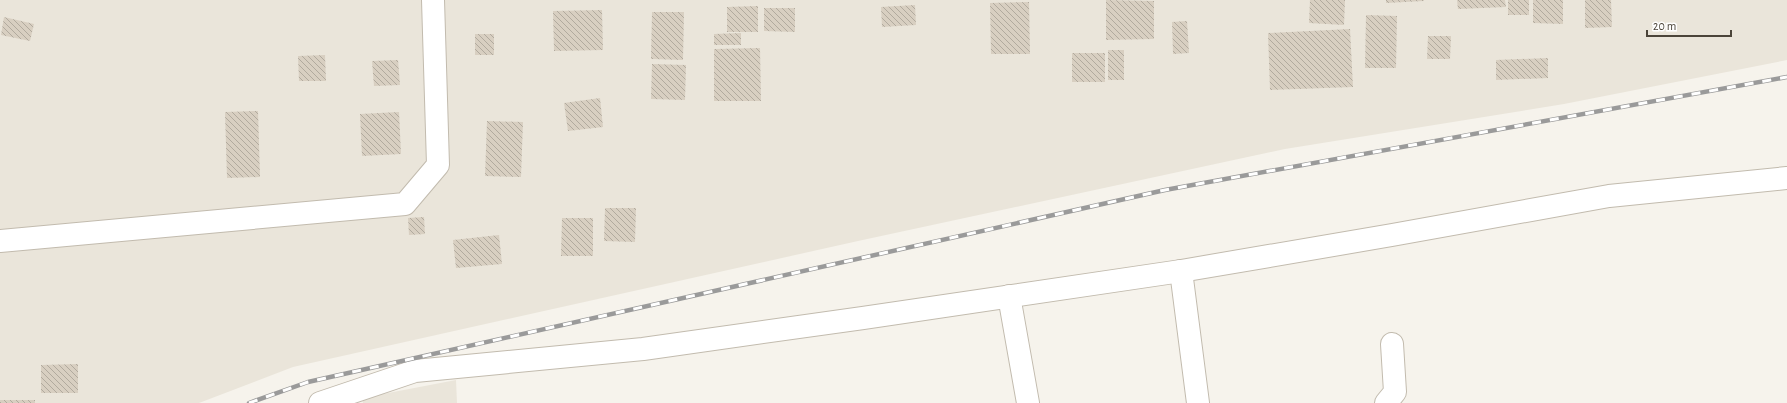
<svg xmlns="http://www.w3.org/2000/svg" width="1787" height="403" font-family="'Alegreya Sans',sans-serif">
  <defs>
    <pattern id="building-back-hatch" width="6" height="6" patternUnits="userSpaceOnUse"><rect width="6" height="6" fill="#d8cfc1"/><path d="M-1 5l2 2M0 0l6 6M5-1l2 2" fill="none" stroke="#b1aa9e"/></pattern>
  </defs>
  <rect width="100%" height="100%" fill="#f6f3ec"/>
  <g fill="#eae5da">
    <path d="M0,0H1787V60L1564,104L1285,149L858,241L293,367L199,403H0Z"/>
    <path d="M456,380L457,403H363L362,398Z"/>
  </g>
  <g fill="url(#building-back-hatch)">
    <path d="M1106,0L1154,1V39L1106,40Z"/>
    <path d="M1310,0H1345L1344,25L1309,23Z"/>
    <path d="M1386,0H1424V1L1386,3Z"/>
    <path d="M1457,0H1505L1506,7L1458,9Z"/>
    <rect x="1508" y="0" width="21" height="15"/>
    <path d="M1533,0H1563V24L1533,23Z"/>
    <path d="M1585,0H1611L1612,27L1585,28Z"/>
    <path d="M1029,2L1030,54H991L990,3Z"/>
    <path d="M915,5L916,25L882,27L881,7Z"/>
    <path d="M758,6V32H727V7Z"/>
    <path d="M764,8H795V32L764,31Z"/>
    <path d="M602,10L603,50L554,51L553,11Z"/>
    <path d="M652,12H684L683,60L651,59Z"/>
    <path d="M1366,15L1397,16L1396,68H1365Z"/>
    <path d="M4,17L34,24L30,41L1,35Z"/>
    <path d="M1187,21L1189,53L1173,54L1172,22Z"/>
    <path d="M1350,29L1353,87L1270,90L1268,33Z"/>
    <path d="M741,33V45H714V34Z"/>
    <rect x="475" y="34" width="19" height="21"/>
    <path d="M1428,36H1451L1450,59H1427Z"/>
    <path d="M760,48L761,101H714V49Z"/>
    <rect x="1108" y="50" width="16" height="30"/>
    <rect x="1072" y="53" width="33" height="29"/>
    <path d="M325,55L326,81H299L298,56Z"/>
    <path d="M1548,58V78L1496,80V60Z"/>
    <path d="M398,60L400,85L374,86L372,61Z"/>
    <path d="M652,64L686,65L685,100L651,99Z"/>
    <path d="M600,98L603,127L568,131L564,103Z"/>
    <path d="M258,111L260,177L227,178L225,112Z"/>
    <path d="M399,112L401,154L362,156L360,114Z"/>
    <path d="M487,121L523,122L521,177L485,176Z"/>
    <path d="M605,208H636L635,242L604,241Z"/>
    <path d="M424,217L425,234L409,235L408,218Z"/>
    <path d="M562,218H593V256H561Z"/>
    <path d="M499,235L502,264L456,268L453,240Z"/>
    <path d="M78,364V393H41V365Z"/>
    <rect x="0" y="400" width="35" height="3"/>
  </g>
  <g fill="none" stroke-linecap="round" stroke-linejoin="round">
    <defs>
      <g id="minor">
        <path d="M0,241L405,204L438,165L433,0"/>
        <path d="M1181,271L1198,403"/>
        <path d="M1009,296L1028,403"/>
        <path d="M1386,403L1395,392L1392,344"/>
      </g>
      <path id="tertiary" d="M320,403L415,371L643,349L863,318L1181,271L1392,235L1609,196L1787,178"/>
    </defs>
    <use href="#minor" stroke="#c2bbae" stroke-width="24"/>
    <use href="#tertiary" stroke="#c2bbae" stroke-width="24"/>
    <use href="#minor" stroke="#fff" stroke-width="22"/>
    <use href="#tertiary" stroke="#fff" stroke-width="22"/>
    <defs>
      <path id="rail" d="M249,403L308,382L1165,190L1787,77"/>
    </defs>
    <use href="#rail" stroke="#9a9a9a" stroke-width="4.5"/>
    <use href="#rail" stroke="#fff" stroke-width="3" stroke-dasharray="9" stroke-linecap="butt"/>
  </g>
  <path d="M1647 30v6h84v-6" fill="none" stroke="#4b4439" stroke-width="2"/>
  <text x="1653" y="30" font-size="12" fill="#4b4439" stroke="#ffffff" stroke-width="3" paint-order="stroke">20 m</text>
</svg>
